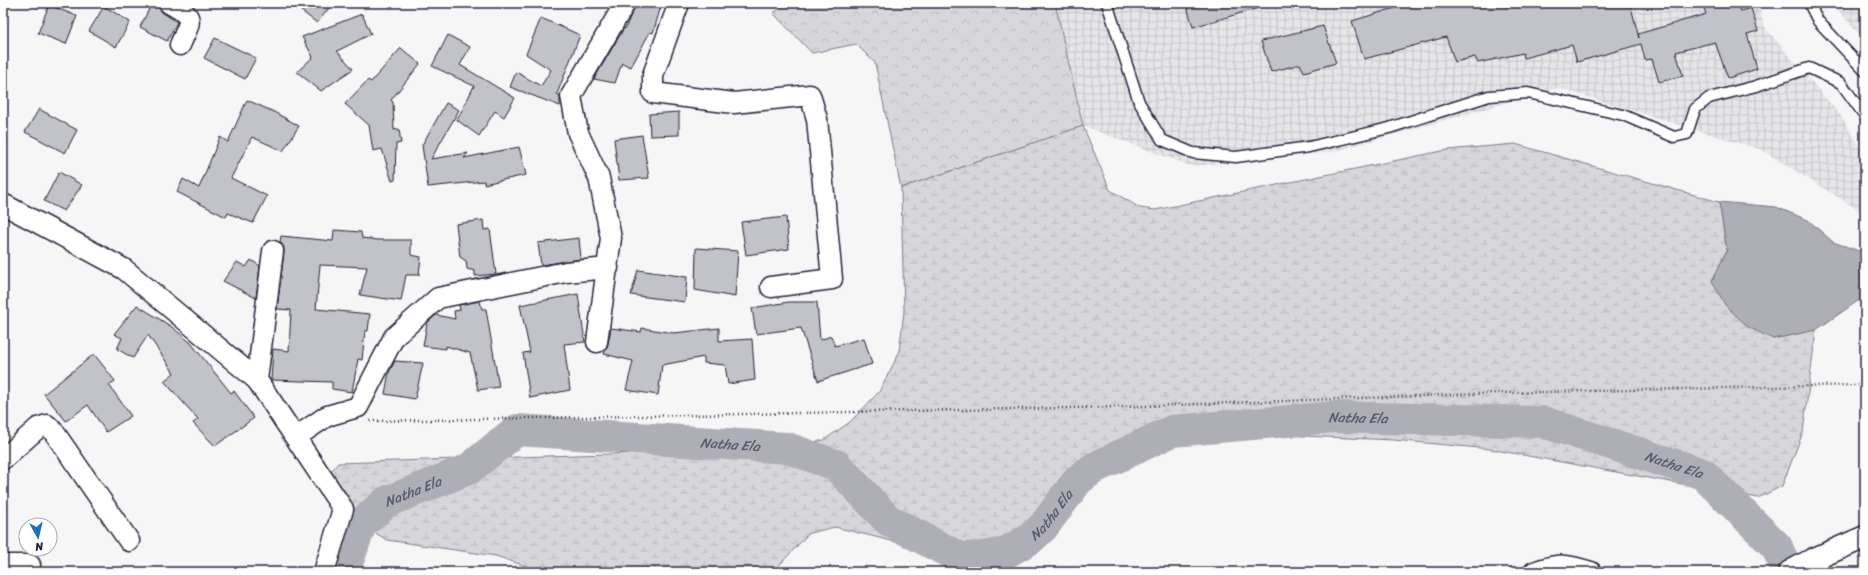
<svg xmlns="http://www.w3.org/2000/svg" width="1868" height="575" font-family="Sriracha,sans-serif">
  <defs>
    <pattern id="industrial-grid" width="8" height="8" patternUnits="userSpaceOnUse"><rect width="8" height="8" fill="#e6e6e9"/><path d="M0 4h8M4 0v8" fill="none" stroke="#c5c5c9"/></pattern>
    <pattern id="forest-crowns" width="20" height="18" patternUnits="userSpaceOnUse"><rect width="20" height="18" fill="#d7d7db"/><path d="M2 6a3 3 0 1 1 6 0M12 15a3 3 0 1 1 6 0" fill="none" stroke="#b8b8bd"/></pattern>
    <pattern id="wetland-marsh" width="20" height="14" patternUnits="userSpaceOnUse"><rect width="20" height="14" fill="#d7d7db"/><path d="M1 5h8M5 5V1M11 12h8M15 12V8" fill="none" stroke="#b8b8bd"/></pattern>
  </defs>
  <rect width="100%" height="100%" fill="#f6f6f7"/>
  <filter id="ink" filterUnits="userSpaceOnUse"><feTurbulence type="fractalNoise" baseFrequency=".025" numOctaves="2"/><feDisplacementMap in="SourceGraphic" scale="8" xChannelSelector="R" yChannelSelector="G"/><feConvolveMatrix kernelMatrix="1 2 1 2 8 2 1 2 1" color-interpolation-filters="sRGB"/></filter>
  <g filter="url(#ink)">
    <g fill="url(#industrial-grid)">
      <path d="M1055,3H1758L1764,26L1841,116L1865,156V214L1762,150L1558,88L1332,152L1191,166L1083,126Z"/>
      <path d="M1832,3H1865V41Z"/>
    </g>
    <path fill="url(#forest-crowns)" stroke="#7c7c8b" d="M789,3H1055L1083,126L901,188L875,63L856,44L812,53L773,13Z"/>
    <path fill="url(#wetland-marsh)" stroke="#7c7c8b" d="M1083,126L1110,190L1140,208L1155,210L1447,150L1515,144L1719,202L1727,250L1712,281L1773,339L1816,330L1803,432L1782,486L1758,498L1490,449L1393,440L1281,435L1201,439L1153,446L1094,468L1078,480L1043,527L1030,539L1005,553L983,557L960,558L835,527L809,533L773,572H543L496,556L387,540L361,524L328,489L326,478L338,463L787,448L824,440L850,422L879,392L899,353L904,311L901,188Z"/>
    <path fill="#aeaeb7" stroke="#767685" d="M1719,202L1776,207L1808,220L1833,242L1865,253V296L1816,330L1773,339L1748,327L1725,305L1712,281L1727,250Z"/>
    <g fill="none" stroke-linecap="round" stroke-linejoin="round">
      <path stroke="#aeaeb7" stroke-width="32" id="s1" d="M344,572L361,524L386,502L469,469L517,430L787,448L836,465L888,520L960,558L983,557L1005,553L1030,539L1043,527L1078,480L1094,468L1172,431L1334,417L1543,422L1703,474L1777,547L1787,572"/>
    </g>
    <g fill="#c2c2c9" stroke="#22223b">
      <path d="M152,3H158L159,8L163,13L177,22L167,41L140,27Z"/>
      <path d="M291,3H333L317,23Z"/>
      <path d="M636,3H662L653,33L650,32L631,67L622,63L615,83L594,79L624,28L625,29Z"/>
      <path d="M1186,3H1261L1262,7L1193,27Z"/>
      <path d="M1411,3H1630L1639,38L1638,34L1706,14L1702,3H1737L1740,11L1751,8L1758,31L1747,34L1757,69L1728,78L1715,42L1676,52L1683,76L1659,82L1652,59L1645,60L1641,44L1577,62L1572,45L1524,58L1523,53L1478,63L1475,57L1455,62L1446,37L1364,59L1352,21Z"/>
      <path d="M49,5L77,16L66,44L38,33Z"/>
      <path d="M104,6L130,22L116,47L89,31Z"/>
      <path d="M362,14L371,34L337,51L353,69L321,91L297,72L313,57L302,37Z"/>
      <path d="M541,18L580,35L557,94L560,96V106L510,87L516,72L541,86L551,70L526,54Z"/>
      <path d="M1323,26L1336,63L1304,72L1300,64L1271,72L1261,41Z"/>
      <path d="M448,35L470,47L460,65L515,98L504,117L495,111L479,136L457,120L474,86L432,66Z"/>
      <path d="M215,38L256,58L245,79L204,58Z"/>
      <path d="M401,48L420,64L391,100L393,102L394,130L399,129L401,143L396,144L395,180L392,181L382,149L373,151L369,125L345,104L368,80L371,82Z"/>
      <path d="M247,100L274,112L299,126L283,151L252,137L231,178L267,196L253,223L228,213L226,217L177,192L183,179L199,188L220,137L228,142Z"/>
      <path d="M446,103L459,110L431,159L468,153L464,158L519,147L526,175L484,184V181L428,187L422,145Z"/>
      <path d="M39,109L77,130L65,153L25,132Z"/>
      <path d="M679,112V135L650,136L649,114Z"/>
      <path d="M642,135L649,178L619,180L614,139Z"/>
      <path d="M59,172L82,185L64,211L44,201Z"/>
      <path d="M786,217L789,249L746,255L741,222Z"/>
      <path d="M483,220L484,230L490,229L496,274L475,276V271L467,269L466,261L460,257L456,224Z"/>
      <path d="M334,230L361,232L362,238L378,240H411V255L421,257L419,275H406L401,301L360,295L367,267L320,265L316,309L370,314L368,331H365L362,360L358,359L352,392L332,389V382L271,380L273,349L289,351L291,310L277,309L284,252V247L280,242L281,236L333,241Z"/>
      <path d="M579,238L581,259L541,265L538,243Z"/>
      <path d="M696,248L738,251L735,297L695,290Z"/>
      <path d="M251,260L260,266L256,298L223,281L237,262L246,267Z"/>
      <path d="M638,270L687,277L685,302L631,295Z"/>
      <path d="M578,294L585,342L564,344L570,390L530,398L523,353L530,352L520,305Z"/>
      <path d="M480,301L482,309H486L499,387L478,390L470,353L446,346V349L423,346L427,323L436,315L455,319L454,311L460,310L459,305Z"/>
      <path d="M789,302H817L820,340L831,336L835,346L864,338L872,364L818,381L801,328L756,334L752,308Z"/>
      <path d="M137,305L172,327L191,343L231,393L234,391L254,418L215,446L193,423L198,419L164,381L174,373L148,335L133,358L117,349L122,338L114,334Z"/>
      <path d="M611,328L641,332L642,328L674,333L719,328V341L752,339L755,380L728,384L725,365L704,363V357L662,365L658,395L626,390L633,361L604,354L608,344Z"/>
      <path d="M94,354L115,381L109,385L131,416L106,432L88,405L66,421L44,394Z"/>
      <path d="M395,361L423,363L415,399L385,394L389,372Z"/>
    </g>
    <g fill="none" stroke-linecap="round" stroke-linejoin="round">
      <defs>
        <g id="service">
          <path d="M1107,3L1139,102L1162,140L1193,153L1236,157L1309,147L1389,128L1489,96L1528,93L1623,115L1674,137L1687,134L1695,109L1709,98L1756,86L1809,68L1841,83L1865,116"/>
          <path d="M1809,3L1818,21L1865,71"/>
        </g>
        <g id="minor">
          <path d="M169,3C196,18 191,19 180,45"/>
          <path d="M679,3L653,75V93L734,103L810,95L817,119L832,279L771,287"/>
          <path d="M3,204L124,269L257,380"/>
          <path d="M273,251L257,380L343,509L324,572"/>
          <path d="M597,342L611,238L599,178L578,133L571,96L625,3"/>
          <path d="M296,437L327,416L358,407L394,337L438,298L566,272L608,268"/>
          <path d="M3,459L38,428L47,425L54,432L129,541"/>
          <path d="M3,565H30"/>
          <path d="M1534,572C1559,563 1566,564 1591,572"/>
        </g>
        <path id="tertiary" d="M1790,572L1812,560L1865,537"/>
      </defs>
      <use href="#service" stroke="#22223b" stroke-width="13"/>
      <use href="#minor" stroke="#22223b" stroke-width="23"/>
      <use href="#tertiary" stroke="#22223b" stroke-width="25"/>
      <path stroke="#22223b" stroke-width="2.5" stroke-dasharray="1 3" stroke-linecap="butt" d="M370,421L1120,407L1499,393L1859,385"/>
      <use href="#service" stroke="#fff" stroke-width="10"/>
      <use href="#minor" stroke="#fff" stroke-width="20"/>
      <use href="#tertiary" stroke="#fff" stroke-width="22"/>
    </g>
  </g>
  <g text-anchor="middle" dominant-baseline="central" stroke-width="3.5" stroke-linejoin="round" paint-order="stroke">
    <g font-size="14" font-style="italic" fill="#5a5a6d" stroke="#fff">
      <text stroke="none"><textPath href="#s1" startOffset="1158">Natha Ela</textPath></text>
      <text stroke="none"><textPath href="#s1" startOffset="449">Natha Ela</textPath></text>
      <text stroke="none"><textPath href="#s1" startOffset="1481">Natha Ela</textPath></text>
      <text stroke="none"><textPath href="#s1" startOffset="113">Natha Ela</textPath></text>
      <text stroke="none"><textPath href="#s1" startOffset="821">Natha Ela</textPath></text>
    </g>
  </g>
  <rect width="1868" height="575" fill="none" stroke="#fff" stroke-width="16"/>
  <rect x="8" y="8" width="1852" height="559" fill="none" stroke="#22223b" stroke-width="1.5" filter="url(#ink)"/>
  <g transform="translate(38 537) rotate(172)"><circle r="19" fill="#ffffff" stroke="#a7a7b1"/>
  <path d="M0-3L7 15L0 10L-7 15Z" fill="#1f6fb2"/>
  <text y="-6" font-size="11" font-weight="bold" text-anchor="middle" fill="#22223b">N</text>
  </g>
</svg>
